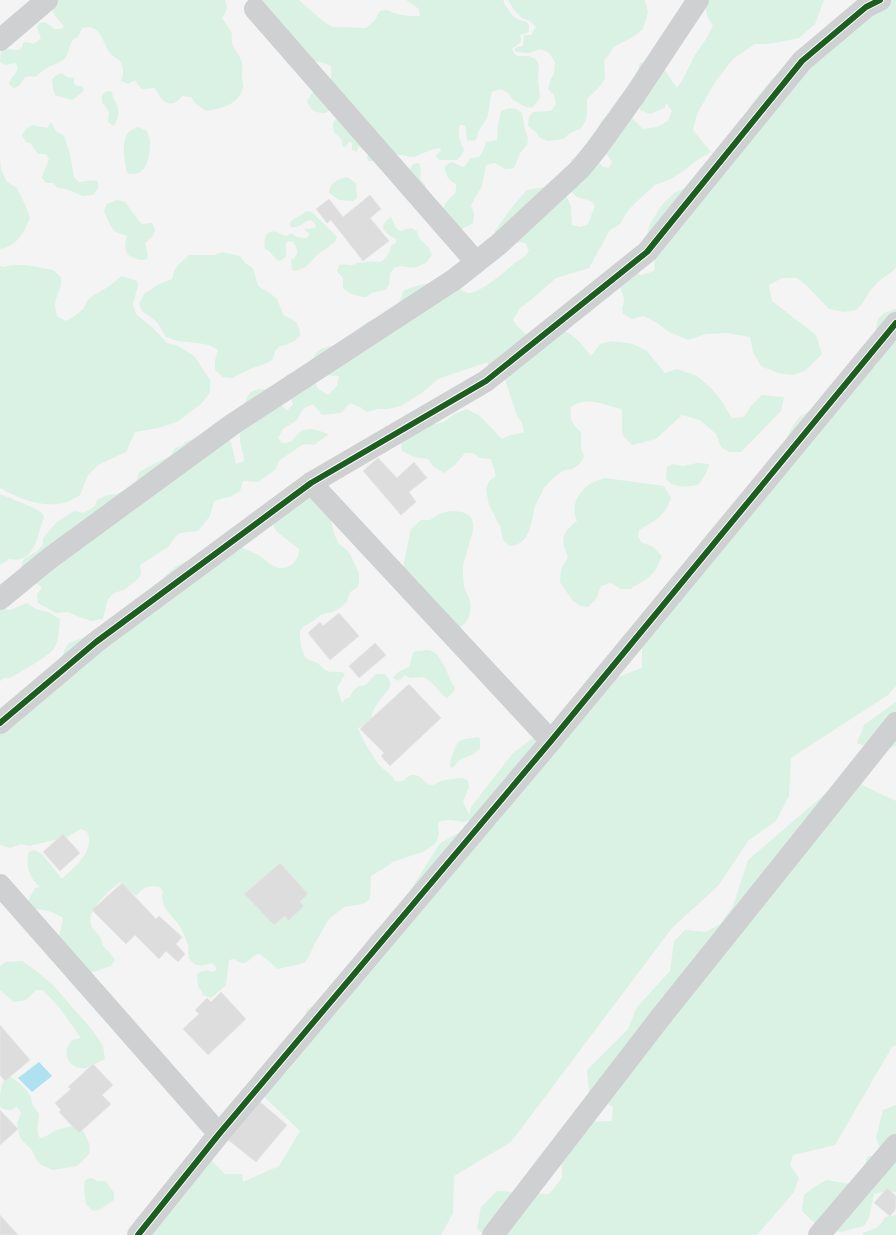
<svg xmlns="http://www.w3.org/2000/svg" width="896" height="1235" font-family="'Noto Sans',sans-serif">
  <rect width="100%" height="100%" fill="#f4f4f4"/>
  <g fill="#d9f2e3">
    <path d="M52,0H225L227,9L222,18C225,24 230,28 232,34C232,37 231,40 232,43C234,50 241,56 242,63C243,68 241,73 242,78C242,82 244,84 243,87C240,104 221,109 206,111L195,103L191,97L182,96C171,111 161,101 155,88L142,89L138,85L135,80L128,84L121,81C123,76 124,71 122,66C121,59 116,59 112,55C101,44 103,23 82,28L78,37C68,40 71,51 65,58C61,63 54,64 48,67C43,70 39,74 35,77L30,76L25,77L19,86L14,88L9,84C10,76 21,73 16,63L5,65L0,62L1,50L7,49L19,50L22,47L23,43L27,42L34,44L41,38L37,27C41,18 49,24 54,29H62L64,26C56,18 50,11 52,0Z"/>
    <path d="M254,0H299L324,22L333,27L366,28L375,20L380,11L387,10C397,15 409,17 420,16L419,9L406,0H503C506,7 511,15 517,19C521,21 527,21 529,25C529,27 529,30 529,32L520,35C520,36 521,38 521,40C521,44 514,46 512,49L514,53L517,56H529L536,59L539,65L538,78L540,98L532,108L526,107L513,100L508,93L501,89L492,92C489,101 490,109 487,118C483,126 478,128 477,138L474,141L467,140L466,128L464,125H460C457,133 460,142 464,150L461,156L457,160H439L436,157L437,154L441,151L440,148L433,149L414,157L393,154L376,161H368L367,156L370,153L369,148L363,150L360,147L358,148L357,152L352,150V144L351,142H349L346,147H343L341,139L334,132L333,127V122L336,119L337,117L330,109L326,113C315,113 311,111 307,101C314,89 319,86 331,80V66C324,62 316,62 308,59C297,56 281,54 273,46C265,39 258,11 254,0Z"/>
    <path d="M508,0H645L648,12L643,29L634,36L614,47L604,61L605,78L600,86L587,99V113L586,120L580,129L570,133L563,139L548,141L540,138L536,132L528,126L529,117L533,112L551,111L556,104L554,95L548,89L550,81L554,73L555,62L549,53L541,49L529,53L516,52L514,49L518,47L523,46L524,35H531L536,27L530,21L522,18L514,10Z"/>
    <path d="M703,0H824L815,24L799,38L769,44H755L733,59L715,82L697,114L693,130L711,152L697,160L686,169L671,179L655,185L635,203L627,212L620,224L610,230L589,268L556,278L531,300L520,308L513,320L517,326L527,335C534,333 548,328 555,328C571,330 582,344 591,356L600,344L612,341L633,344L647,351L665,373L677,369L697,376L711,388L721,400L732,418L744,417L751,406L762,395L784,397L781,411L741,452H729L721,447L716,434L700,420L682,415L656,439L632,445L623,436C621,427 623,418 622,409C606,406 586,395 571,407C569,420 572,424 581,432V448L584,456C582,462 578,466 572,469C569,470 566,469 563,471C556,475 547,483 543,490C541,495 537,501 535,506C531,522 531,545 509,546L503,540L500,526L489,505L486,490L489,481L496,476L491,459L480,458L473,453H465L455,465L444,473L434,467L428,459L414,457L402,451L401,443L406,437L426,426L444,422L454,414L467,409L480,416L502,439C511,434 515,435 524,432L522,423L517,416L505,380L487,369L488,362L438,379L423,392L401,406L388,409H378L367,412L360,407L350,403L341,413L322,415L313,404L303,409L297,420L283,429L278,438L282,443L291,442C304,424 310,428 329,434L314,445L307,444L302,445L280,460L275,470L258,482L243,481L240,491L232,496L214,501L210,516L198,531L180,533L176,536L168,547L140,565L141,574L138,579L124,590L114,593L108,599L103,619L92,621L79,617L68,612L56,613L38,603L37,594L42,588L34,581L20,571L23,561L25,558L38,551L43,544V538L57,522L74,511L84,513L95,506L97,500L107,495L118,494L126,489L135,486L139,472L171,455L175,448L183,445L185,442L203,435L227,428L233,450L236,464L244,461C244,453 240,447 240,440C240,428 243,404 249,394C253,389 263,388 269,391C277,393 277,402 283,407C284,408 286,409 288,410L293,404L284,378L288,374L300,371L315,382L318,389L328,395L337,386L339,376L325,375L312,361C319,343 330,349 344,342C352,337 358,329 365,324C376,316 394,313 400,300C402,297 402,294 403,291C421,283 439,281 458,280L461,290C462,290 466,292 467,293C480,294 505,271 515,263C521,258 524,259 529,251L526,244L522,242L514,244L494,242L495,231L512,207L527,190L544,187L557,190L567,197L571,207L572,225L581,227L588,224L595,206L591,201L577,197L568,189L571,181V159L583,154L597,160L603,167L609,168L612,162C600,146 587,120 616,112C620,111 625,112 629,111L633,119L643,129L657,127L668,121L672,111L666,103L665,108L650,114L640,110V97L637,73L640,63L654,61L664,69L677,88L683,79L695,55L706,39L713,26L708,18Z"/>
    <path d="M869,0H896V267L893,271L879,281L870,291L862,304L856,310L844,312L829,309L807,286L797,278H782L769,285L772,301L816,335L822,354L805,371L793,375L778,373L761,366L753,352L750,337L727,333L706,334L688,340L669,332L657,323L644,316L632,319L623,314C621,306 623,308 624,301C624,295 620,288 617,282L628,272L642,275L654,271L655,256L647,234L650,224L661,206L674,193L690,186L736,132L751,105L772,79L798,62Z"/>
    <path d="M61,73L67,77L74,78V84L77,86H81L84,90L79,95L72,100L55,95L53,88L52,79L55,76Z"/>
    <path d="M111,91C116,105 123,111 114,126L108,122L109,112L102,102V96L105,92Z"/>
    <path d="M509,108L517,109L522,113L525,130L528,138L527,145L520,153L514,168L505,169L495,163L486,165L482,186L471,205L474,214L473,223L462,229L448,225L443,218C443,215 443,210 444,207C447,197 458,197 456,184C449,182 444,173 445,166L451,162L464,167L471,158L479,157L484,149L486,142L497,140L498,126L501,111Z"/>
    <path d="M51,122L56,131L64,136L70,154L74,177L79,182C86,182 91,179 98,181V188L93,195L83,196L66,189L58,188L53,183H46L42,178C43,171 47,166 49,159L46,154H38L31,144L26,142L22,135L26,129L32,125L47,128Z"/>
    <path d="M138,127L147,131C148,135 150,139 150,143C150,157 146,179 127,173C125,162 120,141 129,132C131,130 135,128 138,127Z"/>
    <path d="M0,157L1,169L7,182L17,188L26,207L30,218C23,234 17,246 0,249Z"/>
    <path d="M419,163L421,170L420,178L425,185L427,192L405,196L402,194L399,187L413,164Z"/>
    <path d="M347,177L356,183L357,198L353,201L339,200L329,193C330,182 337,180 347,177Z"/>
    <path d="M117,200L125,202L138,220L142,224L152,223C158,234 153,236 145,243L148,255L147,259C143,261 139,260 134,258C124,255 124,246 127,236L116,232L113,229L108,221L104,211L107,204Z"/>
    <path d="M307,211L312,212L337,237L335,242L317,255L306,267L295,271L292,270L291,260C300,254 298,250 293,242L288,241L286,243V256L282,260L278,261L269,251L265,249C263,240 265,229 277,232C280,233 282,236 286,236C289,236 289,235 291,233L297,237L306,238L310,234L305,230V229L315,228L316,225L311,220C303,221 300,229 291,227L290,224L291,221Z"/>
    <path d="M391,217L396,228L400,231L411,228L417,231L419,238L429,248L432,255L426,263L414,268L400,266L394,268L390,274L389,285L385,290L371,293L366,297C358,297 349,294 343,288V278L337,271L339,265C345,264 347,265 352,265C354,265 356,263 358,263C365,262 375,261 381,262C386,258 390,253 391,246C394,244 397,243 396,239L389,235L383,229C383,224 386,220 391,217Z"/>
    <path d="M222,252L240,256L245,263L253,268L258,286L270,293L277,299L284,316C294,318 301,325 300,336L294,341L286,345L280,346L275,351L273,359L267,363L250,369L232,378L223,377L215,370V360L218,350L209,345L198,343L177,341L166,337L157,322L142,311L139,304L144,294L159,284L172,279L174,271L178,265L189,255H215Z"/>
    <path d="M13,265H26L53,270L61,277C62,286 59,291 56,299C54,305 56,310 57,316L66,321L75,316L83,309L88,300L94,295L108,287L122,276L137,281L138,286L133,304L136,314L154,329L167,343L176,345L194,356L210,380V392L202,403L177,422L158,428L135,432L126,452L98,465L88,475L80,495C55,513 25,502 0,488V266L3,267Z"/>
    <path d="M896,309V686L888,695L791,758L789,796L776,821L748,841L718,886L672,928L511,1142L454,1176L453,1213L441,1235H132L211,1160L225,1174H242L243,1182L279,1166L300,1131L259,1092L298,1039L307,1009L345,995L370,936L396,913L440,843L468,828L469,817L468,820L465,822C455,821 448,818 439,822L438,826L439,835L436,843L425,851L393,862L386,867L371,876C370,884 371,891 370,899L363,904L344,907L329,919L315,943L308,958L304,963L278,969L260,954C247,956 249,970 234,959L229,960L226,985L211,998L203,995L201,990L198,987L197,975L199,972C204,970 209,970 213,972L216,970V967L212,963C206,965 199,968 192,962C187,957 189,951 188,945C188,943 182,930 181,928C173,915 159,908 163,891L160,887C149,885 143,887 136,896L120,882C110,891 86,909 91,925C94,934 101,931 103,946L110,953L115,960L111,966L90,973L59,937L63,918C55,912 43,909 33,909L28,905L29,899L35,888L40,887C29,878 25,864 29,852L34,850L42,854L62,879C74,867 96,851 87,832L81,829L67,837L29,846L21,844L10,848L0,845V716L63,655L65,649L69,643L96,633L147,593L175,567L191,559L237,546C245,549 253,552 260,556C265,559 270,565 276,567C287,572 300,561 299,549L276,531L272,522L304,489L331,520L334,534L339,544L347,550L351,556L359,573V583L357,588L350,592L347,602L337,610L330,613H326L321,615L312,622L308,624L302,628L300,631V636L301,647L303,651L304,656C308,661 312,660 317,663C321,665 323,669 327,671C333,673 341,670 345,674L337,688L342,703L345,699L350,697L353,691L359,686L365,685L376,674H384C395,684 390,687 383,696C379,701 375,707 372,713V717L370,723L358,728C362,738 366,746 372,754C374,758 376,762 379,765C385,772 390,771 395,781C407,784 406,774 414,775C423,775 424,785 432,785C435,785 438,782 441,781C445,780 459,778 463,778C463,778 468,781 468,781L469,787L463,802L469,815L471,807L513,753L615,678L642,668V649L639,638L751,481L782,452L790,431L799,417L814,409L877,365L882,349L876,328L878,319L884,313Z"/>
    <path d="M697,463L709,464C707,473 703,479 698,485C686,487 675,489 666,479L667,467L673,464L683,466Z"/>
    <path d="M605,478L664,486L671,498C664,517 656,520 639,530L638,536L641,542L653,547L662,556L655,571L648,578L630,589H621L611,583L601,586L596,599L588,607L581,606L572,600L560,582L561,569L568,557C560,541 562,532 577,521C571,507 576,496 587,486C592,482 600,480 605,478Z"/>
    <path d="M0,494L32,507L42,513L44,517C37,535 35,565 9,559L0,565Z"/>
    <path d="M451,511C461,512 470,511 473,523C475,531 464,557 463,568C463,574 463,584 465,589C469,599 472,601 470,613C468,622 462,626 455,631L402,574L404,562L411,529L421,520H430L441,513Z"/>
    <path d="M27,603L36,609L48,612L60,619C59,628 59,639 55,647C50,656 20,672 10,678H4L0,681V608L10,610Z"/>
    <path d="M426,650C442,649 447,677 455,688L454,691L447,698L443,695L434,685L424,677L410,678L405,675L398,681L393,678C395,672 404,669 409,667L413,653C417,650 421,652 426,650Z"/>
    <path d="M896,702V746L880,751L857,743L864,725Z"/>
    <path d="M477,737L480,738V749L472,755L466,757L460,760L452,768L450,766C450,760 455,743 461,740C466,738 472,739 477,737Z"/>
    <path d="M840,781L858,783L896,801V1045L892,1047L835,1145L793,1155L790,1165L799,1178L794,1192L757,1235H483L477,1228L481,1207L497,1191L549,1194L562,1178L561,1141L584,1122L612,1121L613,1107L589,1091L587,1070L628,1029L637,1007L670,971L674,941L685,930L706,932L720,924L733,906L748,860Z"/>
    <path d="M22,961L35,970L52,984L93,1031L103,1046L105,1059C99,1062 91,1066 85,1068C69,1071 60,1051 72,1041C74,1039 78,1039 81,1038L59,1007L43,990H36L26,1000L14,1002L0,990V966L6,962Z"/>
    <path d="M8,1076C15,1078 28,1090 31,1097C32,1099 31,1101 32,1103C33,1107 37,1110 39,1114C39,1122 35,1131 40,1138H43L56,1130L72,1126L79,1127L84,1132L90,1146L89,1154L77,1166L53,1170L41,1165L37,1161L32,1150L21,1139L19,1135L17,1123L21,1113L18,1108L16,1107C9,1112 6,1110 0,1107C0,1096 0,1081 8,1076Z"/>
    <path d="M896,1105V1192L887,1191L874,1194L869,1218L864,1226L840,1232L819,1227L802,1211L804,1195L814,1187L827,1180L850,1184L867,1165C865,1161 866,1160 868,1156H872L881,1150L876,1138L883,1110Z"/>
    <path d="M91,1178L98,1181H106L114,1193V1200L99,1210L93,1211L86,1204L84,1189L85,1180Z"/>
    <path d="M896,1215V1235H863V1233C875,1228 879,1229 885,1217Z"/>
  </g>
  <path fill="#aee2f0" d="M39,1062L52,1076L32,1092L18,1078Z"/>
  <g fill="#ddddde" stroke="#e5e6e7">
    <path d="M370,195L381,209L370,218L389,241L363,261L331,220L327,223L316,209L329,199L343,217Z"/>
    <path d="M378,458L397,478L414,462L427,478L409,492L416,502L401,515L363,471Z"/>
    <path d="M339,613L359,636L330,660L308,633L320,622L323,626Z"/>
    <path d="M375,643L386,655L359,678L349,666Z"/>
    <path d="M409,684L441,718L390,766L381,756L384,753L360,729Z"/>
    <path d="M63,834L80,853L60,871L43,852Z"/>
    <path d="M280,863L308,894L300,902L304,906L288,921L285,916L274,925L244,894Z"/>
    <path d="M122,883L156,919L159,916L182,937L176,944L185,954L178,962L166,951L159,959L135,935L126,944L92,910Z"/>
    <path d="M221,992L246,1019L208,1055L183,1029L199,1014L195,1010L207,998L211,1002Z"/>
    <path d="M0,1025L30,1060L5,1081L0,1075Z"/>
    <path d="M93,1064L113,1085L102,1095L111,1104L79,1133L59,1112L61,1110L55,1103L71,1089L68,1087Z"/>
    <path d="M259,1101L287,1125L256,1162L227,1139Z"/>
    <path d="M0,1110L18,1129L0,1145Z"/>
    <path d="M887,1188L896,1196V1209L890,1216L874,1203Z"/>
    <path d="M0,1215L18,1235H0Z"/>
  </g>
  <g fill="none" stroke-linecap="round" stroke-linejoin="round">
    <g stroke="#ced0d2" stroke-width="22">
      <path d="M255,9L476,262"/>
      <path d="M0,40L47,0"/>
      <path d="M311,483L551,741"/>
      <path d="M0,599L50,558L233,424L455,279L498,245L580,169L597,148L635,95L698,0"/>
      <path d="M0,723L96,642L311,483L486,381L647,252L802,61L866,7L880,0"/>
      <path d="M0,885L219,1134"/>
      <path d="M138,1235L219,1134L551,741L896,323"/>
      <path d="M493,1235L660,1018L896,723"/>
      <path d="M819,1235L896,1145"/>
    </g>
    <defs>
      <g id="cycleway">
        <path d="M0,723L96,642L311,483L486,381L647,252L802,61L866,7L880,0"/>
        <path d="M138,1235L219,1134L551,741L896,323"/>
      </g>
    </defs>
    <use href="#cycleway" stroke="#fff" stroke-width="8"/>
    <use href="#cycleway" stroke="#1b5e20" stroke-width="6"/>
  </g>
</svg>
